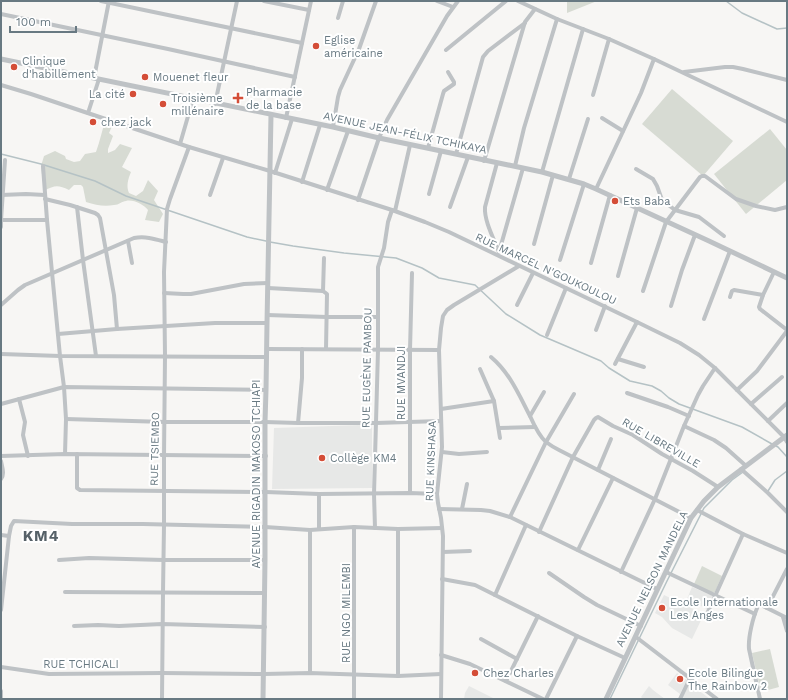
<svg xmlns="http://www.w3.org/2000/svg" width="788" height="700" font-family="'Work Sans',sans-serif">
  <rect width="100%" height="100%" fill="#f7f6f4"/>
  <g fill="#e7e8e7">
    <path d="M361,425H372V488L272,489L274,428Z"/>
    <path d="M692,587L713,596L707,609L687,599Z"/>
    <path d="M664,595L704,614L692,639L672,628L662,617L655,613Z"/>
    <path d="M677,673L687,680L680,694L668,685Z"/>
    <path d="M689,683L710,699H681Z"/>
    <path d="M469,686L495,699H464L465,693Z"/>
    <path d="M649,686L653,690L665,699H643L641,697Z"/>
  </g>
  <g fill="#d7dbd3">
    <path d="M567,1H597L567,13Z"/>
    <path d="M672,89L733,141L703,176L642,124Z"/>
    <path d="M106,119L114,122L109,133L113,136L108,149V153L115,150L120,144L132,148L122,167L131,172C128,179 126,186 129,193L136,196L143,191L148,180L158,191L154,200L163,214L159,222L145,220L148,210C144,205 133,199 126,201C122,201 119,205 114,205C104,207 96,205 86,202L83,187L81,185H74L69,190C58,185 55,185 44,191L41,166L44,156L55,151L65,156L66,159L74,162L80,161L85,154L96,152C100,141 102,130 106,119Z"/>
    <path d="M770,129L787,150V180L746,214L714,174Z"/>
    <path d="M702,566L722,576L715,592L712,593L694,584Z"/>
    <path d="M770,649L779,687L761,692L752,653Z"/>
  </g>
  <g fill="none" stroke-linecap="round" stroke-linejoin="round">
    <g stroke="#b5c2c5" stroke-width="1.5">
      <path d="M726,1L742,13L777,29L787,28"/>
      <path d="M1,154L41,164L95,181L126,196L247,237L266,241"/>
      <path d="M270,242L293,246L344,253L396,258L422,268L439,278L475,285L506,314L540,335L601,361L609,368L630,381L652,386L661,391L669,398L679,404L742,427L772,444"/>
      <path d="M776,446L778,447L787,457"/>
      <path d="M768,491L775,480L787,471"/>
      <path d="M610,699L667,581L704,508L732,480L743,472"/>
    </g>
    <g stroke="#bec2c5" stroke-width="4">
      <path d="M101,1L302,43"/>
      <path d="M264,1L309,10"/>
      <path d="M437,1L453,7"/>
      <path d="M518,1L557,19L609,39L654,59L641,93L596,189"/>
      <path d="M1,14L168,49L295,77"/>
      <path d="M338,18L343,1"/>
      <path d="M446,50L506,1"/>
      <path d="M654,59L787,122"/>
      <path d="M684,72L725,67H733L743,69L787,80"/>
      <path d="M94,78L109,1"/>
      <path d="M1,85L31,94L189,147L270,171L392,210L425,222L449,232L637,322L680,343L699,355L715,368L784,437L787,442"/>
      <path d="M593,95L609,39"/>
      <path d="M215,104L237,1"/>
      <path d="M88,113L99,79"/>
      <path d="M286,118L311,1"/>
      <path d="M602,118L623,131"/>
      <path d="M333,127L338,97L340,90L359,49L376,1"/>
      <path d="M180,144L193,99"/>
      <path d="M428,148L443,94L444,91L454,84V82L448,72"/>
      <path d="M456,154L483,57L488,51L525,23"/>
      <path d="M484,161L525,22L535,9"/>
      <path d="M497,163L485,207C484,221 494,239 499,252"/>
      <path d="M43,166L47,220L60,356L64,387L66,419L65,454"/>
      <path d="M515,166L524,128L557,19"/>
      <path d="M636,169L653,179L657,186L662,200L675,210L699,217L724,236"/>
      <path d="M542,172L583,29"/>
      <path d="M275,173L292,119"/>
      <path d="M569,179L588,119"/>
      <path d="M302,182L320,125"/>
      <path d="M327,190L348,131"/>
      <path d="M429,194L441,151"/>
      <path d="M1,195L26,194L45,195"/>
      <path d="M210,195L223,158"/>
      <path d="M45,199L70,205L95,213L98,215L100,218L114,295L117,329"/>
      <path d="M358,200L379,138L387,120L447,16L458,1"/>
      <path d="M77,207L83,260L96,356"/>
      <path d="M450,207L468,157"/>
      <path d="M395,211L410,145"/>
      <path d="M1,220L5,160"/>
      <path d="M1,227V220H47"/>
      <path d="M128,241L132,263"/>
      <path d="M534,244L553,175"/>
      <path d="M499,252L523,168"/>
      <path d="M560,260L584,184"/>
      <path d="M591,263L610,195"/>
      <path d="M774,272L763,295L759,307L760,309L787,330"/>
      <path d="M618,276L637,208"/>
      <path d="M268,288L323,291L327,294L326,349"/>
      <path d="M323,291L324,258"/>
      <path d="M643,291L666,222L700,177L702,176H705L736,199L756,206L775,210L787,207"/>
      <path d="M164,293L183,294H191L244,284L268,283"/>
      <path d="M730,297L732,291L734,290L763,295"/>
      <path d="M1,305L18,290L25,285L134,238C146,236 155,239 166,242"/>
      <path d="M517,305L533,273"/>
      <path d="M671,306L682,270L695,235"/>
      <path d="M267,315L327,317H377"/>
      <path d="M704,319L730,251"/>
      <path d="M596,330L605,306"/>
      <path d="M58,334L117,329L215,323H267"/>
      <path d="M547,335L566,288"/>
      <path d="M267,349L439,350"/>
      <path d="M1,354L60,356L266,357"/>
      <path d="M491,357C510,373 519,395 530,416C534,425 539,436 546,442C550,445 555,448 559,450L691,518"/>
      <path d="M618,359L644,367"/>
      <path d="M615,364L637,322"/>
      <path d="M480,369L494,401L500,438"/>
      <path d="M737,390L757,371L787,331"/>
      <path d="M627,393L668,407L689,416"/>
      <path d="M19,399L25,422L23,435L28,456"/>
      <path d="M1,404L64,387L266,390"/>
      <path d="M751,404L782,377"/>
      <path d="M441,409L494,401"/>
      <path d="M530,416L544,392"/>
      <path d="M66,419L165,422H265L298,423H376L441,421"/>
      <path d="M768,421L787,403"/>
      <path d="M298,423L302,378V349"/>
      <path d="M684,426L714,440L726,448L745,465"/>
      <path d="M499,428L535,427"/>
      <path d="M442,452L459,454L487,452"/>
      <path d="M77,454V488L80,490L266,492L319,494L410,493L437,494"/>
      <path d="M1,456L65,454L266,456"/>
      <path d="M1,461C2,467 5,474 1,479"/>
      <path d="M741,469L768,493L787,512"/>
      <path d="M598,470L611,439"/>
      <path d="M410,493V350L412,273"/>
      <path d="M439,509L481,510L490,511L510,517L657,589"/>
      <path d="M462,509L467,484"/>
      <path d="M697,510L743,534L787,553"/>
      <path d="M510,517L546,442L574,394"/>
      <path d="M375,528L374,494L378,350V267L384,248L388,222L392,210"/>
      <path d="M319,529V494"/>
      <path d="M539,532L573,457L594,420L596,418L598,417L613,426L633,435L662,454L693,471L718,487"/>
      <path d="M1,535L9,536"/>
      <path d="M578,550L613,478"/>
      <path d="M443,552L470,551"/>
      <path d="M59,560L89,558L164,560H265"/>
      <path d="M621,572L655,499L684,426L698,395L703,386L715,368"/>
      <path d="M666,572L755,614"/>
      <path d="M549,573L584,597L597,605L641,626"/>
      <path d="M442,579L475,585L577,636L625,658"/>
      <path d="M65,592L265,593"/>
      <path d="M495,595L526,525"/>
      <path d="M767,608L787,569"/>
      <path d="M1,610L9,536L11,526L14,521L72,524H143L265,527L310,530L354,527L398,529L442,528"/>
      <path d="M706,616L743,534"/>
      <path d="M783,617L787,631"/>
      <path d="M74,626L98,625L119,626L162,624L265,627"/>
      <path d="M636,637L717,699"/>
      <path d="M481,639L517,659"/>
      <path d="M441,655L470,664L543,699"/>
      <path d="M1,667L49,674L162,673L264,674L310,673L398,676L441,674"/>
      <path d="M310,673V530"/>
      <path d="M398,676V529"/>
      <path d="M506,681L538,616"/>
      <path d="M1,691V699"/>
      <path d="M162,699L163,592L164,525V456L165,356L164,272L167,209L170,199L189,147"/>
      <path d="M354,699V527"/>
      <path d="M441,699L443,536L441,518L438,503L437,494L442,447L439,350L441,328L443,316L447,310L454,305L519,266"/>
      <path d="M546,699L577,636"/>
      <path d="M680,699L690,678"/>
      <path d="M760,699L749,649C748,637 753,617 758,606L761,605L787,618"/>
    </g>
    <g stroke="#bec2c5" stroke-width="5">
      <path d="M1,59L333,127L379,138L542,172L584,184L596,189L709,241L787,278"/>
      <path d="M263,699L265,560V422L266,390L267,323L271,115"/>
      <path d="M606,699L691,518L704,501L718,487L787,435"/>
    </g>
  </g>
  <g fill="#d44d37" stroke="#fff" stroke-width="1.5">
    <circle cx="316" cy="46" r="4"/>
    <circle cx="14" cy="67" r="4"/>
    <circle cx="145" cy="77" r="4"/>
    <circle cx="133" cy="94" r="4"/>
    <path d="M236 92h4v4h4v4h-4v4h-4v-4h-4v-4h4z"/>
    <circle cx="163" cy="104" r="4"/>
    <circle cx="93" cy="122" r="4"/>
    <circle cx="615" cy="201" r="4"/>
    <circle cx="322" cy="458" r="4"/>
    <circle cx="662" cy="608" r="4"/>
    <circle cx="475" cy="673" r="4"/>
    <circle cx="680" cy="679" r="4"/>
  </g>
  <g text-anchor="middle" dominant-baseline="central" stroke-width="4" stroke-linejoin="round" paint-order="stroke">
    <g font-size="11" fill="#687982" stroke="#fff" text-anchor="start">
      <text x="324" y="40">Eglise<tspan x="324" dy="13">américaine</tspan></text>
      <text x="22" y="61">Clinique<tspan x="22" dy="13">d'habillement</tspan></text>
      <text x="153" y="77">Mouenet fleur</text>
      <text x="246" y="92">Pharmacie<tspan x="246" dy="13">de la base</tspan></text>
      <text x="125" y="94" text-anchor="end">La cité</text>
      <text x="171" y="98">Troisième<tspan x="171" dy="13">millénaire</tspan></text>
      <text x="101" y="122">chez jack</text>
      <text x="623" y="201">Ets Baba</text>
      <text x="330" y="458">Collège KM4</text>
      <text x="670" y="602">Ecole Internationale<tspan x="670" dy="13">Les Anges</tspan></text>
      <text x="483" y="673">Chez Charles</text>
      <text x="688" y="673">Ecole Bilingue<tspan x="688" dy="13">The Rainbow 2</tspan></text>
    </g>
    <g font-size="11" fill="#687982" stroke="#fff">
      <text transform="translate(405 133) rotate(12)">AVENUE JEAN-FÉLIX TCHIKAYA</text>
      <text transform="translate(546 269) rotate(25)">RUE MARCEL N'GOUKOULOU</text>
      <text transform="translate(367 368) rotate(-89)">RUE EUGÈNE PAMBOU</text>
      <text transform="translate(401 383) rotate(-90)">RUE MVANDJI</text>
      <text transform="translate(661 443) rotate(30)">RUE LIBREVILLE</text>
      <text transform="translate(155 449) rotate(-89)">RUE TSIEMBO</text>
      <text transform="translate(431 461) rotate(-88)">RUE KINSHASA</text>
      <text transform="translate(256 474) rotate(-90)">AVENUE RIGADIN MAKOSO TCHIAPI</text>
      <text transform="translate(652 579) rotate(-64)">AVENUE NELSON MANDELA</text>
      <text transform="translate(346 613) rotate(-90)">RUE NGO MILEMBI</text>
      <text x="81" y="664">RUE TCHICALI</text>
    </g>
    <g font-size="15" font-weight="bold" letter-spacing="1" fill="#566168" stroke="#fff">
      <text x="41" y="536">KM4</text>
    </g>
  </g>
  <rect width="788" height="700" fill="none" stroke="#687982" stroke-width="4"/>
  <path d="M10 26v6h66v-6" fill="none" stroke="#687982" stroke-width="2"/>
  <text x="16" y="26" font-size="12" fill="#687982" stroke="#ffffff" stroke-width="3" paint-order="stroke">100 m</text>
</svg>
